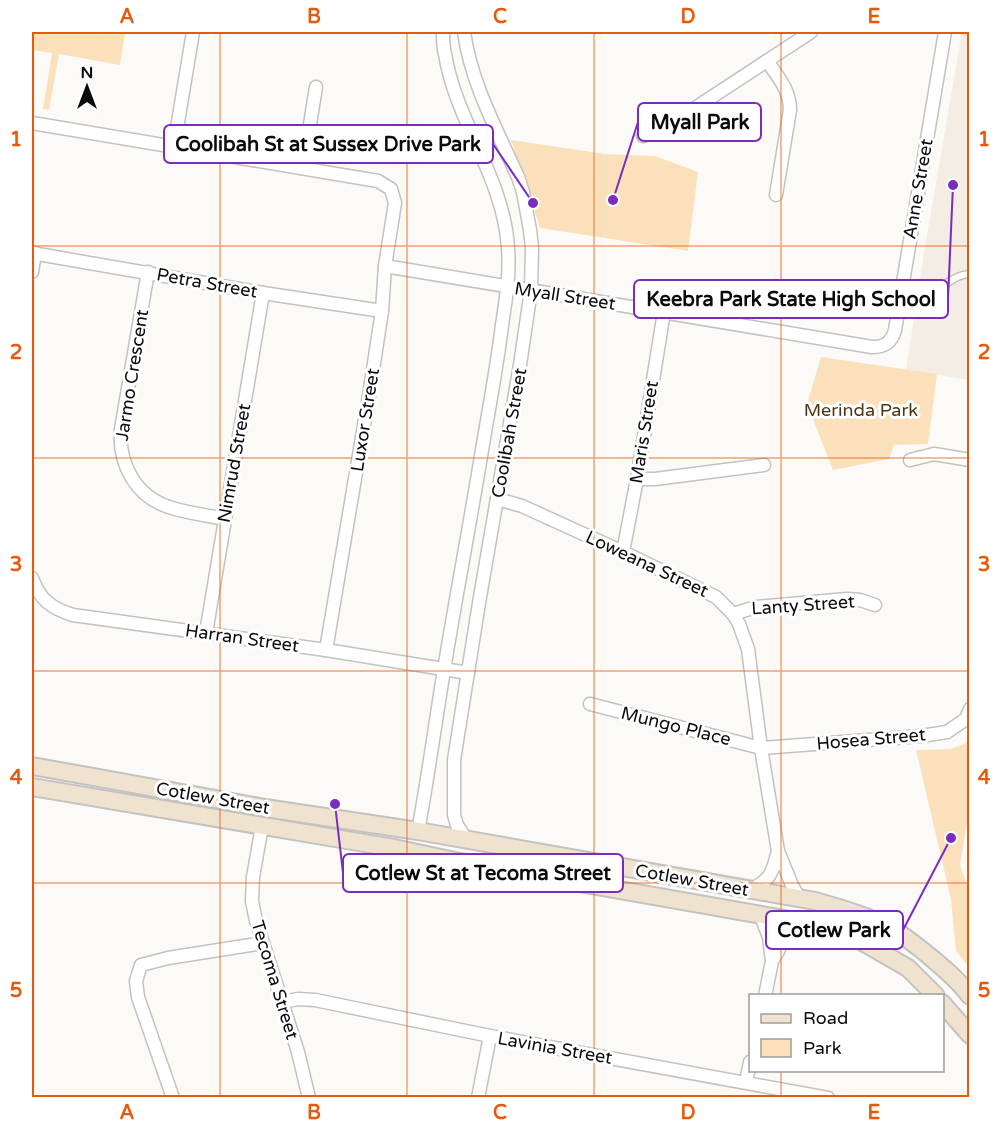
<svg xmlns="http://www.w3.org/2000/svg" width="1001" height="1129" font-family="'Varela Round',sans-serif">
  <rect width="100%" height="100%" fill="#fbfaf7"/>
  <path fill="#f3ede3" d="M962,32H969V380L906,370L925,247Z"/>
  <g fill="#fae1bc">
    <path d="M32,32H125L120,65L59,54L49,110L43,109L52,53L32,50Z"/>
    <path d="M511,140L605,154L655,156L698,172L688,251L540,228Z"/>
    <path d="M821,357L937,374L928,444L894,445L889,459L833,470L807,404Z"/>
    <path d="M969,742V810L960,865L969,891V967L956,951L951,899L916,750L951,749Z"/>
  </g>
  <g fill="none" stroke-linecap="round" stroke-linejoin="round">
    <defs>
      <path id="service" d="M902,286C913,288 927,291 937,288C949,284 954,275 970,274"/>
      <g id="minor">
        <path d="M464,32C471,83 497,130 518,177L523,192L530,230L532,248L531,290L520,365L479,603L454,760V815L457,825L467,841"/>
        <path d="M767,61C778,77 790,90 790,110L776,195"/>
        <path d="M32,123L378,181L391,189L395,203L385,266L382,311L368,402L326,650"/>
        <path d="M643,136L660,131L811,32"/>
        <path d="M174,146L193,32"/>
        <path d="M303,168L316,87"/>
        <path d="M32,253L263,293L382,311"/>
        <path d="M385,266L872,347C885,347 892,342 895,330L945,32"/>
        <path d="M32,272L35,253"/>
        <path d="M148,272L121,429C118,463 135,496 169,507C186,513 206,515 225,519"/>
        <path d="M910,460L934,454L970,460"/>
        <path d="M637,479H655L764,465"/>
        <path d="M497,499L522,506L623,552L716,597L733,614L739,624L748,649L761,748L778,851L792,885L799,898"/>
        <path d="M623,552L637,479L664,312"/>
        <path d="M32,578C40,600 51,608 73,615L326,650L468,673"/>
        <path d="M733,614L756,607L847,599L860,600L875,605"/>
        <path d="M206,633L263,293"/>
        <path d="M590,704L761,748L921,736L947,732L966,719L970,709"/>
        <path d="M262,826L253,877L252,901L256,921L298,1052L309,1098"/>
        <path d="M418,831C428,778 435,724 444,670C456,596 470,524 482,450C489,408 497,367 502,325C506,299 510,274 508,248C504,178 456,122 445,54C443,47 443,39 443,32"/>
        <path d="M751,890C772,878 772,873 778,851"/>
        <path d="M760,914L769,937L772,961L765,996"/>
        <path d="M772,961C781,949 785,934 787,919"/>
        <path d="M282,1002L298,999L315,1000L490,1036L828,1098"/>
        <path d="M746,1082L750,1062"/>
        <path d="M173,1098L138,997L136,981L141,965L168,958L263,943"/>
        <path d="M478,1098L490,1036"/>
      </g>
      <g id="secondary">
        <path d="M32,766L265,808L418,831L815,901C843,909 872,917 897,932C910,940 922,950 934,960C947,971 960,982 970,996"/>
        <path d="M32,787L394,848L455,861L830,927L852,936L868,945L908,968L936,996"/>
        <path d="M942,1003L970,1035"/>
      </g>
    </defs>
    <use href="#service" stroke="#c4c2c0" stroke-width="9"/>
    <use href="#minor" stroke="#c4c2c0" stroke-width="15"/>
    <use href="#secondary" stroke="#c4c2c0" stroke-width="20"/>
    <use href="#service" stroke="#fff" stroke-width="6"/>
    <use href="#minor" stroke="#fff" stroke-width="12"/>
    <use href="#secondary" stroke="#efe3d0" stroke-width="16"/>
  </g>
  <path fill="none" stroke="#e8590c" stroke-width="1.5" stroke-opacity="0.55" d="M220,32V1098M407,32V1098M594,32V1098M781,32V996M32,246H970M32,458H970M32,671H970M32,883H970M781,1070V1098"/>
  <g text-anchor="middle" dominant-baseline="central" stroke-width="6" stroke-linejoin="round" paint-order="stroke">
    <g font-size="18" fill="#0c0b0b" stroke="#fff">
      <text transform="translate(918 189) rotate(-80)">Anne Street</text>
      <text transform="translate(207 283) rotate(10)">Petra Street</text>
      <text transform="translate(565 296) rotate(9)">Myall Street</text>
      <text transform="translate(132 375) rotate(-81)">Jarmo Crescent</text>
      <text transform="translate(365 420) rotate(-81)">Luxor Street</text>
      <text transform="translate(644 432) rotate(-81)">Maris Street</text>
      <text transform="translate(509 433) rotate(-80)">Coolibah Street</text>
      <text transform="translate(234 463) rotate(-80)">Nimrud Street</text>
      <text transform="translate(647 564) rotate(25)">Loweana Street</text>
      <text transform="translate(803 605) rotate(-4)">Lanty Street</text>
      <text transform="translate(242 638) rotate(8)">Harran Street</text>
      <text transform="translate(676 726) rotate(14)">Mungo Place</text>
      <text transform="translate(871 739) rotate(-5)">Hosea Street</text>
      <text transform="translate(213 798) rotate(10)">Cotlew Street</text>
      <text transform="translate(692 880) rotate(10)">Cotlew Street</text>
      <text transform="translate(275 980) rotate(73)">Tecoma Street</text>
      <text transform="translate(555 1048) rotate(10)">Lavinia Street</text>
    </g>
    <g font-size="18" fill="#4c3611" stroke="#fff">
      <text x="861" y="410">Merinda Park</text>
    </g>
  </g>
  <path fill="none" stroke="#7b2cbf" stroke-width="2" d="M613 200L638 122M533 203L493 144M953 185L948 299M335 804L343 873M951 838L903 930"/>
  <g fill="#7b2cbf" stroke="#fff" stroke-width="2">
    <circle cx="613" cy="200" r="6"/>
    <circle cx="533" cy="203" r="6"/>
    <circle cx="953" cy="185" r="6"/>
    <circle cx="335" cy="804" r="6"/>
    <circle cx="951" cy="838" r="6"/>
  </g>
  <g fill="#fff" stroke="#7b2cbf" stroke-width="2">
    <rect x="638" y="103" width="123" height="38" rx="6"/>
    <rect x="164" y="125" width="329" height="38" rx="6"/>
    <rect x="634" y="280" width="314" height="38" rx="6"/>
    <rect x="343" y="854" width="280" height="38" rx="6"/>
    <rect x="766" y="911" width="137" height="38" rx="6"/>
  </g>
  <g font-size="20" text-anchor="middle" font-weight="bold" fill="#0c0b0b">
    <text x="700" y="129">Myall Park</text>
    <text x="328" y="151">Coolibah St at Sussex Drive Park</text>
    <text x="791" y="306">Keebra Park State High School</text>
    <text x="483" y="880">Cotlew St at Tecoma Street</text>
    <text x="834" y="937">Cotlew Park</text>
  </g>
  <rect width="1001" height="1129" fill="none" stroke="#ffffff" stroke-width="66"/>
  <rect x="749" y="994" width="195" height="78" fill="#ffffff" stroke="#9e9d9d" stroke-width="1.5"/>
  <rect x="761" y="1014" width="30" height="9" fill="#efe3d0" stroke="#9e9d9d" stroke-width="1.5"/>
  <text x="803" y="1024" font-size="18" fill="#0c0b0b">Road</text>
  <rect x="761" y="1039" width="30" height="18" fill="#fae1bc" stroke="#9e9d9d" stroke-width="1.5"/>
  <text x="803" y="1054" font-size="18" fill="#0c0b0b">Park</text>
  <g transform="translate(87 87)" stroke="#ffffff" stroke-width="4.5" paint-order="stroke">
  <path d="M0-4.5L10 22L0 15L-10 22Z" fill="#0c0b0b"/>
  <text y="-9" font-size="16" font-weight="bold" text-anchor="middle" fill="#0c0b0b">N</text>
  </g>
  <rect x="33" y="33" width="935" height="1063" fill="none" stroke="#e8590c" stroke-width="2"/>
  <g font-size="20" text-anchor="middle" font-weight="bold" fill="#e8590c">
    <text x="127" y="23">A</text>
    <text x="314" y="23">B</text>
    <text x="500" y="23">C</text>
    <text x="688" y="23">D</text>
    <text x="874" y="23">E</text>
    <text x="16" y="146">1</text>
    <text x="984" y="146">1</text>
    <text x="16" y="359">2</text>
    <text x="984" y="359">2</text>
    <text x="16" y="571">3</text>
    <text x="984" y="571">3</text>
    <text x="16" y="784">4</text>
    <text x="984" y="784">4</text>
    <text x="16" y="997">5</text>
    <text x="984" y="997">5</text>
    <text x="127" y="1119">A</text>
    <text x="314" y="1119">B</text>
    <text x="500" y="1119">C</text>
    <text x="688" y="1119">D</text>
    <text x="874" y="1119">E</text>
  </g>
</svg>
